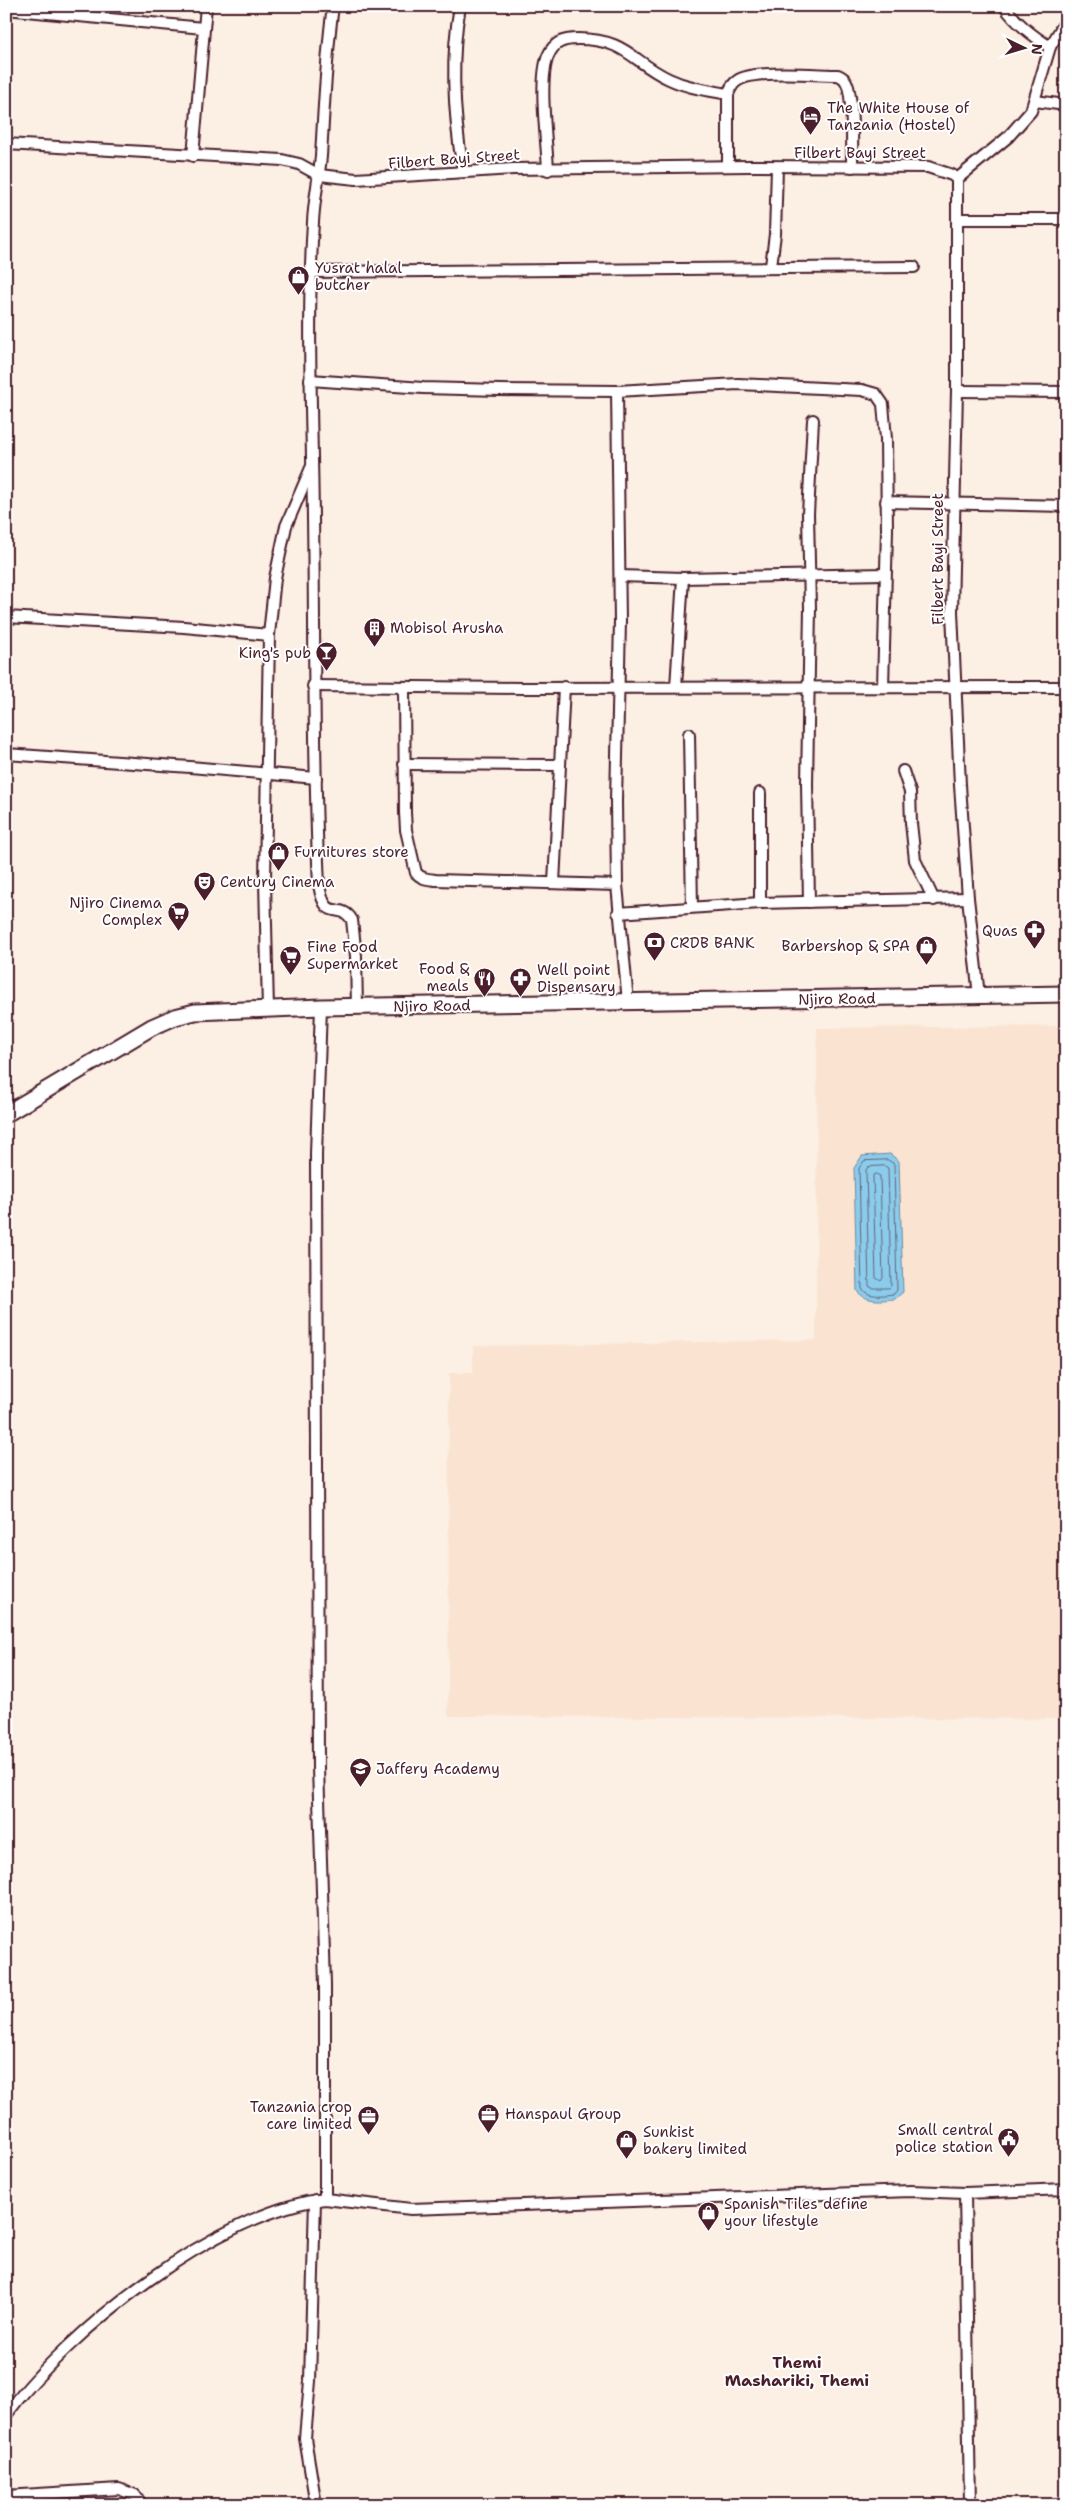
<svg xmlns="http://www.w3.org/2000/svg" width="1072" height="2511" font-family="'Shantell Sans',sans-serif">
  <rect width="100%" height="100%" fill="#fcefe4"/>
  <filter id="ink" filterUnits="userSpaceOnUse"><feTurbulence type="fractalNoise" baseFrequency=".02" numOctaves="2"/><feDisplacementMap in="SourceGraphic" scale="10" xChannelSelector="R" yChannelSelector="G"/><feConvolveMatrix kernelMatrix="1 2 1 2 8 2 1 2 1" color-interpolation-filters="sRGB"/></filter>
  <g filter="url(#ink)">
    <path fill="#fae4d1" d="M1066,1026V1719L448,1716L449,1373H473V1346L816,1340L817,1028Z"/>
    <path fill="#8bccec" stroke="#71879f" d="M890,1154L899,1161L903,1292L895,1299C881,1300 867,1303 857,1291L854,1168L862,1156Z"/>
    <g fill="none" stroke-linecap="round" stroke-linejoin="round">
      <g stroke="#646478" stroke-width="1">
        <path d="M888,1160L894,1164L897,1290L894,1294C883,1295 869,1298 862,1289L859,1168L864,1161Z"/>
        <path d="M885,1166L888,1168L891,1286L889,1288H872L869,1286L866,1170L868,1167Z"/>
        <path d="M876,1174L880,1176L883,1278L881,1281L876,1278L873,1176Z"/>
      </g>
      <defs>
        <g id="street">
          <path d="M333,6C326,56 324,106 321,156C319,178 314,200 313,222C307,320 312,419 313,518C315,641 313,763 319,885C326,925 340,900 352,920L356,956L357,1008"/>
          <path d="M460,6C450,60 454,117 463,170"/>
          <path d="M1004,6C1017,24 1032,35 1050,47"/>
          <path d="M6,9L203,28"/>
          <path d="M1035,101L1066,105"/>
          <path d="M6,144L282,160L299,164L319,175L356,179L513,169L748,166L928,167L952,175L957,179V391L952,612L960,785L968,898L979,996"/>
          <path d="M193,156L206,6"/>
          <path d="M728,166V94C730,89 732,84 737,81C753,69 817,75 838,75C840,76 844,78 845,80C854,91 852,151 852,167"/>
          <path d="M548,170C547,142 538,80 548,56C554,42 563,39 578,39C627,39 632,62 669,79C688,88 708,90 728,94"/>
          <path d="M957,179L1008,137L1031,111L1050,47L1066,20"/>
          <path d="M957,219H1066"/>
          <path d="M771,266L775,234L777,168"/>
          <path d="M311,272L914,267"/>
          <path d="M310,380L423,388L500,390L617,391L738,384L862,390L876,394L883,404L886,439L887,530L883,687"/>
          <path d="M617,391L620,621L616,801L617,885L628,1002"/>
          <path d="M957,391L1066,392"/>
          <path d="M886,502L1066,506"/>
          <path d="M620,576L683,578L885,574"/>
          <path d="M6,617L184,627L269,635"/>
          <path d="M313,686L522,688L1066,687"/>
          <path d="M404,687L405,813L406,830L416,873C422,879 427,879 436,880L617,885"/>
          <path d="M676,687L683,578"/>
          <path d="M689,734L692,907"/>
          <path d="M6,754L190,767L316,778"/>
          <path d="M404,764L560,765"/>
          <path d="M903,771L910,792L911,823L915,860L934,900"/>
          <path d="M554,883L564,687"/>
          <path d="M809,902L807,784L810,608L808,514L813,420"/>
          <path d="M760,903V793"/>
          <path d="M618,913L760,903L968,898"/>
          <path d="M321,1007L316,1154L318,1768L325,1984V2199"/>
          <path d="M268,1010L265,881L269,635L275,578L286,526L311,468"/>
          <path d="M965,2193L970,2505"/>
          <path d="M315,2200L310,2381L305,2438L316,2505"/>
          <path d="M6,2415C68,2331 219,2211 325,2199L411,2209L911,2191L965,2193L1066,2189"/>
          <path d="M6,2496L119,2489L135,2495L142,2505"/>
        </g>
        <path id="secondary" d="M6,1114L152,1027L175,1017L195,1012L321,1007L1066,994"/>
      </defs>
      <use href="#street" stroke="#4a1f2b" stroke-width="14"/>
      <use href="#secondary" stroke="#4a1f2b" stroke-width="19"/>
      <use href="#street" stroke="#fff" stroke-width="10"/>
      <use href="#secondary" stroke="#fff" stroke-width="15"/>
    </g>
  </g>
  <defs>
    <symbol id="hotel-pin" viewBox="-11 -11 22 30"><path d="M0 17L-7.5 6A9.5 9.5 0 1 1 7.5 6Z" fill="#4a1f2b" stroke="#fff"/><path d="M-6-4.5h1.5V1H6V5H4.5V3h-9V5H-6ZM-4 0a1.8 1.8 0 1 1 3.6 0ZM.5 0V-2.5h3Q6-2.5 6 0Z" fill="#fff"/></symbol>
    <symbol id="shop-pin" viewBox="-11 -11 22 30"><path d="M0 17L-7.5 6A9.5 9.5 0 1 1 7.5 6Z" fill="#4a1f2b" stroke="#fff"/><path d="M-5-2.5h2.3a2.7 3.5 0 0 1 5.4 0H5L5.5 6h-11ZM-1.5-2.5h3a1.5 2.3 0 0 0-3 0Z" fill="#fff"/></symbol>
    <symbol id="building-pin" viewBox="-11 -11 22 30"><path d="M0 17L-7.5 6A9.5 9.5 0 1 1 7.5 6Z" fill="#4a1f2b" stroke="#fff"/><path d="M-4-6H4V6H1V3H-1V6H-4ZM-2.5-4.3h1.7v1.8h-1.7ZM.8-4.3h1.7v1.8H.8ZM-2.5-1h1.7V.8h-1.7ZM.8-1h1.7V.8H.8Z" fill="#fff"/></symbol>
    <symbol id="bar-pin" viewBox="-11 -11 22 30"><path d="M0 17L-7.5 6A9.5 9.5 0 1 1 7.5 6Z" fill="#4a1f2b" stroke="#fff"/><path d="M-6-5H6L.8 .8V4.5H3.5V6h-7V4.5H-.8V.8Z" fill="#fff"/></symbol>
    <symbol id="theatre-pin" viewBox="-11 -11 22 30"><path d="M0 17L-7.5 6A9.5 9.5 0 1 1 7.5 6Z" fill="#4a1f2b" stroke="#fff"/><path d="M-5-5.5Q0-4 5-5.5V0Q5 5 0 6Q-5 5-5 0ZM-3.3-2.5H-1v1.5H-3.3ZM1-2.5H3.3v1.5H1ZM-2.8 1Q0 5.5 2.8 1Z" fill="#fff"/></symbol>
    <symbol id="supermarket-pin" viewBox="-11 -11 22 30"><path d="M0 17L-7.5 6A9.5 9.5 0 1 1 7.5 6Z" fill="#4a1f2b" stroke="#fff"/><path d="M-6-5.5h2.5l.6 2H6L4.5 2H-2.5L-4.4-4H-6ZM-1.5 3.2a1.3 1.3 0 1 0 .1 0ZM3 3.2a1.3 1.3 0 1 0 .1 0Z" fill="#fff"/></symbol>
    <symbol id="pharmacy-pin" viewBox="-11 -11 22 30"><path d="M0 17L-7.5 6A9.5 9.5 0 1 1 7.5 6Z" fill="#4a1f2b" stroke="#fff"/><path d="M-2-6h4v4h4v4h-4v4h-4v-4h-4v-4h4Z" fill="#fff"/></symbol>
    <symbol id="bank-pin" viewBox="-11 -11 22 30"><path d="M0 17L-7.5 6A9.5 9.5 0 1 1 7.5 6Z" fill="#4a1f2b" stroke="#fff"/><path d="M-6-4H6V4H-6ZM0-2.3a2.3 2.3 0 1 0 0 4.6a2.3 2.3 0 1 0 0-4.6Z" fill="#fff"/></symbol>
    <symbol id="restaurant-pin" viewBox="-11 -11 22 30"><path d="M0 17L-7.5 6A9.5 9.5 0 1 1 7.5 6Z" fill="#4a1f2b" stroke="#fff"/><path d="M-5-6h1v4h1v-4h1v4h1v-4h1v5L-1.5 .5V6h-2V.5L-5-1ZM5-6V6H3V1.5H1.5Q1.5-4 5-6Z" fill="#fff"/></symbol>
    <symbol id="school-pin" viewBox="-11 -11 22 30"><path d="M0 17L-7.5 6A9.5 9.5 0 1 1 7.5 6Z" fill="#4a1f2b" stroke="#fff"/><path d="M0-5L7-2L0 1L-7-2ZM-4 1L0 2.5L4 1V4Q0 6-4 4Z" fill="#fff"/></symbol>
    <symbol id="office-pin" viewBox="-11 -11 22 30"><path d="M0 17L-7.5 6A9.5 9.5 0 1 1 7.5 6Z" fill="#4a1f2b" stroke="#fff"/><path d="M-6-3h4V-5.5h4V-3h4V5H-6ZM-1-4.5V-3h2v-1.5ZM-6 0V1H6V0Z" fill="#fff"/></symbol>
    <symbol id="civic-pin" viewBox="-11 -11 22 30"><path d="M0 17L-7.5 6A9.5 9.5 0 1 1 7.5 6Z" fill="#4a1f2b" stroke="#fff"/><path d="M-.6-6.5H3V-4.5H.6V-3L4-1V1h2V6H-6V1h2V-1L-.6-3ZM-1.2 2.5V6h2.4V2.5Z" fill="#fff"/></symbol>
  </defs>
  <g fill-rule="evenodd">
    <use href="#hotel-pin" x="798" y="104" width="25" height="34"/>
    <use href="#shop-pin" x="286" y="264" width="25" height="34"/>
    <use href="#building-pin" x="362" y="616" width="25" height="34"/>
    <use href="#bar-pin" x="314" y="640" width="25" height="34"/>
    <use href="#shop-pin" x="266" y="840" width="25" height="34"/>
    <use href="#theatre-pin" x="192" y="870" width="25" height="34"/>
    <use href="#supermarket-pin" x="166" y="900" width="25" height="34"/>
    <use href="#pharmacy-pin" x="1022" y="918" width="25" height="34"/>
    <use href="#bank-pin" x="642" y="930" width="25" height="34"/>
    <use href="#shop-pin" x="914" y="934" width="25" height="34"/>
    <use href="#supermarket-pin" x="278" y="944" width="25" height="34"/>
    <use href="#restaurant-pin" x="472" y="966" width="25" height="34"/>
    <use href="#pharmacy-pin" x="508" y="966" width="25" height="34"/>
    <use href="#school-pin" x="348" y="1756" width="25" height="34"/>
    <use href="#office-pin" x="476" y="2102" width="25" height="34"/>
    <use href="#office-pin" x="356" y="2104" width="25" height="34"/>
    <use href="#civic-pin" x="996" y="2126" width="25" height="34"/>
    <use href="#shop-pin" x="614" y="2128" width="25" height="34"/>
    <use href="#shop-pin" x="696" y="2200" width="25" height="34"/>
  </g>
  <g text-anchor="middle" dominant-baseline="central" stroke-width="4" stroke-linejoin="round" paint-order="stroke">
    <g font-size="15" fill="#4a1f2b" stroke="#fff" text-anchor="start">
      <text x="827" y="108">The White House of<tspan x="827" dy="17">Tanzania (Hostel)</tspan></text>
      <text x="315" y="268">Yusrat halal<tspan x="315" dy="17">butcher</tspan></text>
      <text x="390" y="628">Mobisol Arusha</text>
      <text x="311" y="653" text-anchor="end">King's pub</text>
      <text x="294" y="852">Furnitures store</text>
      <text x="220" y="882">Century Cinema</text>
      <text x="162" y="903" text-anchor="end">Njiro Cinema<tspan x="162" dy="17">Complex</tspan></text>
      <text x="1018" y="931" text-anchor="end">Quas</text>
      <text x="670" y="943">CRDB BANK</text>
      <text x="910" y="946" text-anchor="end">Barbershop &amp; SPA</text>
      <text x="307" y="947">Fine Food<tspan x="307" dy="17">Supermarket</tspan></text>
      <text x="469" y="969" text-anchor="end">Food &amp;<tspan x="469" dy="17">meals</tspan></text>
      <text x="537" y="970">Well point<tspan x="537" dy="17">Dispensary</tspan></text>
      <text x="376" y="1769">Jaffery Academy</text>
      <text x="352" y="2107" text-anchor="end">Tanzania crop<tspan x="352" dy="17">care limited</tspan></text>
      <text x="505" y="2114">Hanspaul Group</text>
      <text x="993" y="2130" text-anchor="end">Small central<tspan x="993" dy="17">police station</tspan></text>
      <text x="643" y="2132">Sunkist<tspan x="643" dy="17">bakery limited</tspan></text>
      <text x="724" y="2204">Spanish Tiles define<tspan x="724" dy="17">your lifestyle</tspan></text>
    </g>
    <g font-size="15" fill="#4a1f2b" stroke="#fff">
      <text x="860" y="153">Filbert Bayi Street</text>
      <text transform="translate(454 159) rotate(-4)">Filbert Bayi Street</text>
      <text transform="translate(938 559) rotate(-90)">Filbert Bayi Street</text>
      <text transform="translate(837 999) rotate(-1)">Njiro Road</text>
      <text transform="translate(432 1006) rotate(-1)">Njiro Road</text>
    </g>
    <g font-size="16" font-weight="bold" fill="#4a1f2b" stroke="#fff">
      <text x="797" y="2362">Themi<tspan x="797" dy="18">Mashariki, Themi</tspan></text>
    </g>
  </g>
  <rect width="1072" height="2511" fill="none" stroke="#fff" stroke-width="25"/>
  <rect x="12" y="12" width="1047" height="2486" fill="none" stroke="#4a1f2b" stroke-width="2" filter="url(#ink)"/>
  <g transform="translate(1024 48) rotate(95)" stroke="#ffffff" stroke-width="4" paint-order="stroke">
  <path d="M0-4L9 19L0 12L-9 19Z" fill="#4a1f2b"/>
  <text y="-8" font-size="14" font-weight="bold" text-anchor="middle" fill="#4a1f2b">N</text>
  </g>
</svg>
